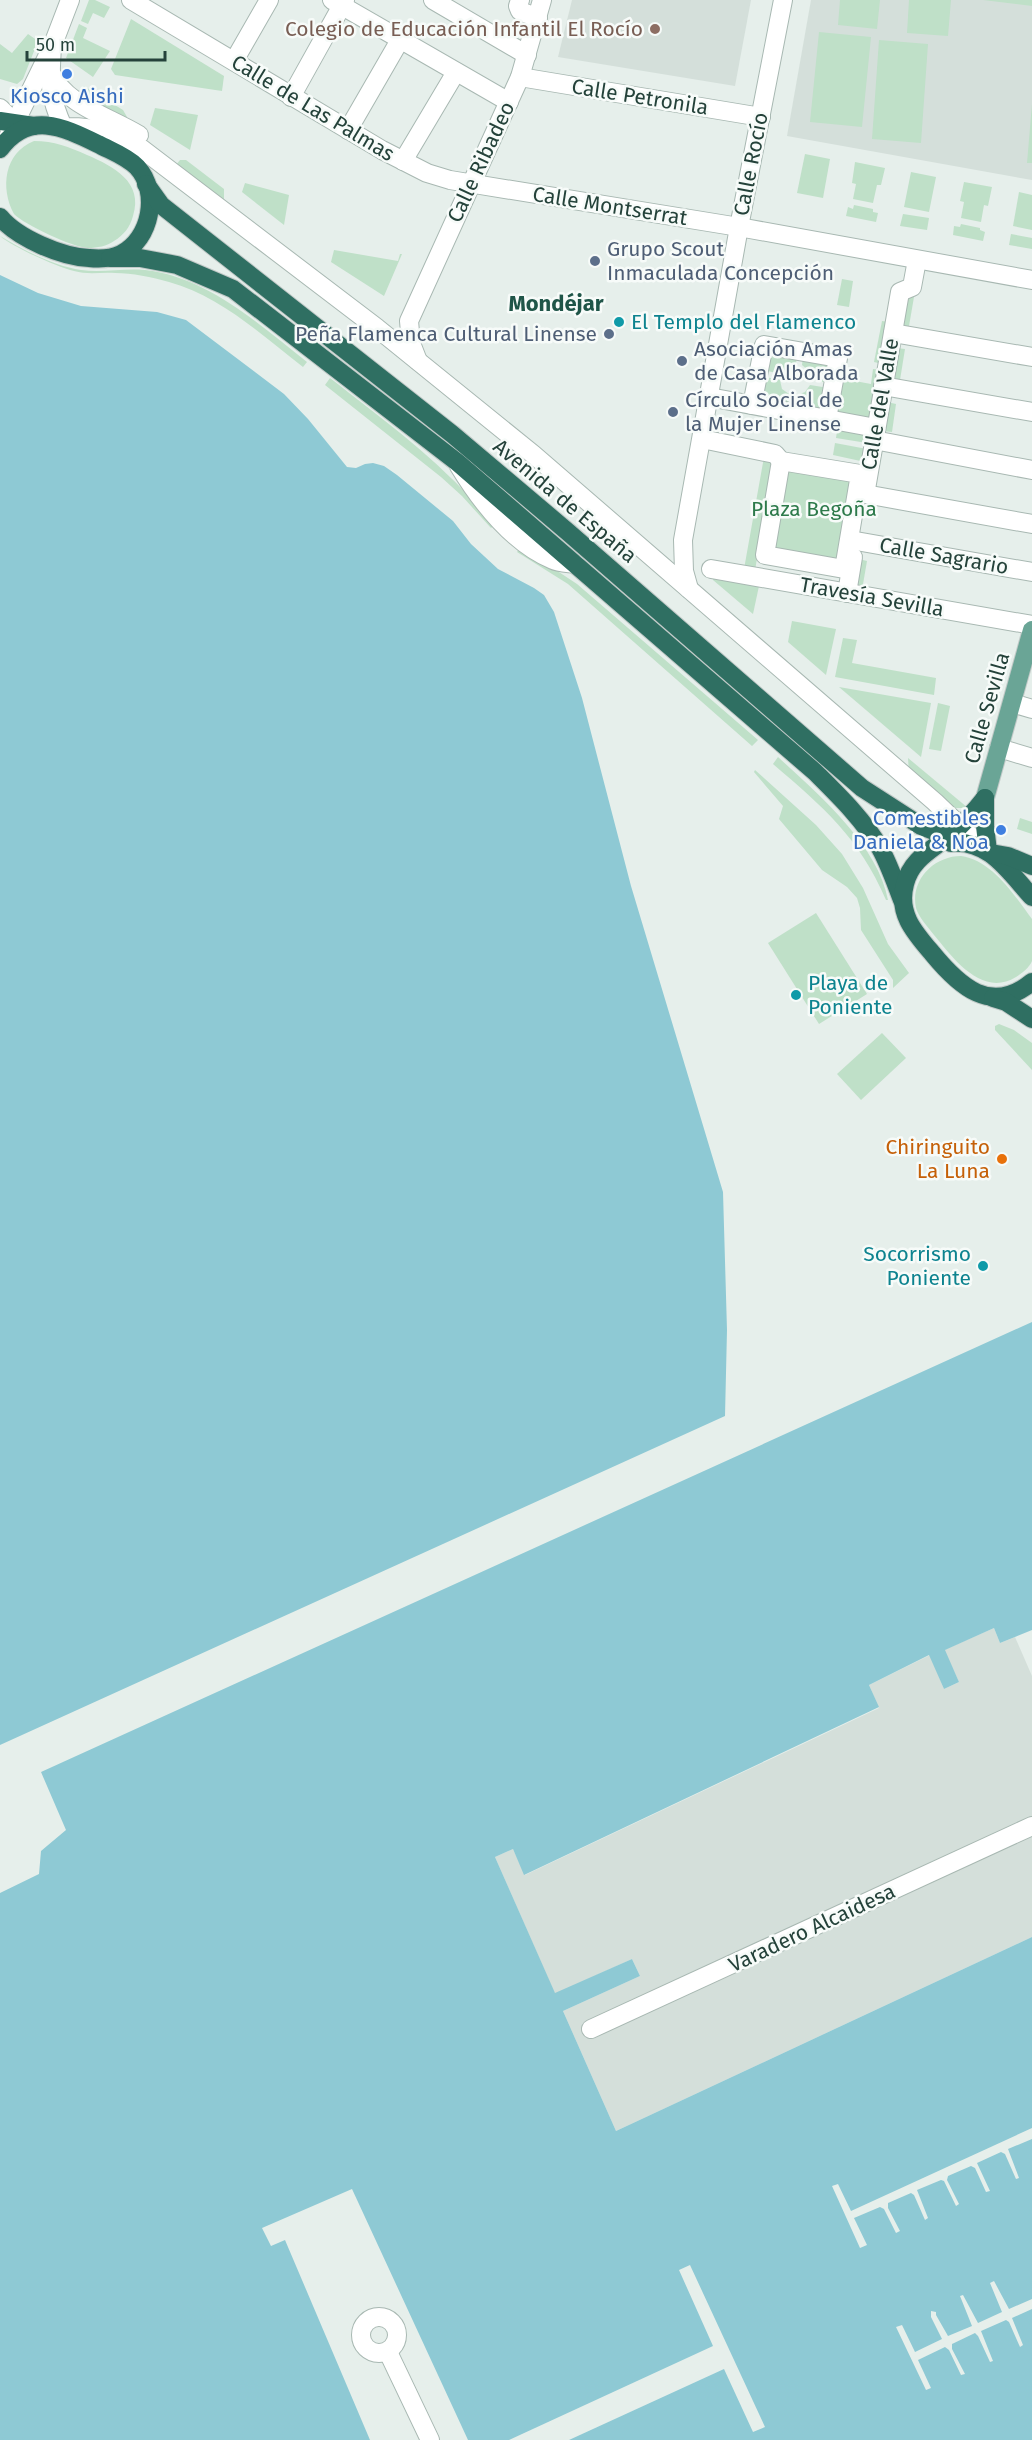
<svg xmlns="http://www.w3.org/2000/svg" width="1032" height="2440" font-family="'Fira Sans',sans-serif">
  <rect width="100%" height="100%" fill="#e6efeb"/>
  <g fill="#d4dfda">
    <path d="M572,0H751L735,86L558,57Z"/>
    <path d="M811,0H1032V180L787,136Z"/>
    <path d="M994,1628L1000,1643L1015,1637L1032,1676V1937L616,2131L563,2011L640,1976L632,1959L555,1994L495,1857L513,1849L525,1875L879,1708L869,1685L930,1655L944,1689L959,1682L944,1650Z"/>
  </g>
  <g fill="#bfe0c8">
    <path d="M89,0H95L110,7L104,18L93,13L88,24L81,21Z"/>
    <path d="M840,0H880L877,29L838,25Z"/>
    <path d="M909,0H951L948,36L907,33Z"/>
    <path d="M983,0H1032V6Z"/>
    <path d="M131,19L224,76L222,91L115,75L111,69Z"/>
    <path d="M79,24L87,28L83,38L110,51L93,77L66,58Z"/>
    <path d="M819,32L871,37L862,127L810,122Z"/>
    <path d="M28,34L38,41L23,79L17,84L0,79V44L12,53Z"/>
    <path d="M879,40L928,44L921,143L872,139Z"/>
    <path d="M84,86L123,110L127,117L126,120L77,93Z"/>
    <path d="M1032,104V163H1027Z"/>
    <path d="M155,108L198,115L190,150L150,125Z"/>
    <path d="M34,141C54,141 69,147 87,155C113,166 144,182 133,216C130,227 124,235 114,241C107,246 97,248 88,248C72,247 25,225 14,214C0,188 4,153 34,141Z"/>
    <path d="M805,154L830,159L823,198L797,193Z"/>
    <path d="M180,160H186L224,189V201L176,165Z"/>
    <path d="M855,162L885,168L881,185H877L873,203L853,199L856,184L852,183Z"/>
    <path d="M911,172L936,177L929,212L904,207Z"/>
    <path d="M964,182L992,187L988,206L984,205L981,222L961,218L964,202L960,201Z"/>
    <path d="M245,183L289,195L284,225L242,192Z"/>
    <path d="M1019,192L1032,195V230L1013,226Z"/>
    <path d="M854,205L873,209V212L878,213L876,222L846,216L848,207L853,209Z"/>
    <path d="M903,214L929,218L927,230L900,226Z"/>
    <path d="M961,224L980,228V230L985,232L983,241L953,235L954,226L960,227Z"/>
    <path d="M1011,234L1032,238V249L1009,245Z"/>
    <path d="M0,236C23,250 54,266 81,270C102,273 124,268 145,270C208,277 260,325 307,362L303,367C262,335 220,296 169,282C152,277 132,273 115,273C101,272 88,275 74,271C57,267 13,247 0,236Z"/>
    <path d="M334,250L398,261L400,254H402L384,296L331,262Z"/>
    <path d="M842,279L853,281L849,307L837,305Z"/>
    <path d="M905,295L914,297L909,326L900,325Z"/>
    <path d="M882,321L890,322L882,364L874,362Z"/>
    <path d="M897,348L905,349L900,380L891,378Z"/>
    <path d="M767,350L797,355L796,364L788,366L781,374L763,370Z"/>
    <path d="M803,356L833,361L829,383L812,380L810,372L802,365Z"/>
    <path d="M873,369L882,370L872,422L837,416L844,379L871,384Z"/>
    <path d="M761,376L780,380L782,389L789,394L788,403L756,396Z"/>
    <path d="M330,378C389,424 447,466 494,525L491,528L462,496L441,477L325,385Z"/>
    <path d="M810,385L829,388L825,410L795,404L797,395L805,392Z"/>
    <path d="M887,402L896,404L892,432L882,431Z"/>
    <path d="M838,425L870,431L867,443L836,438Z"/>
    <path d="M835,443L867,449L865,462L833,455Z"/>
    <path d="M764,457L869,470L850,575L757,558L755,571L744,569Z"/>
    <path d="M521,547L577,584L758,740L752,746L568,584L517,552Z"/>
    <path d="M859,559L867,561L862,590L853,588Z"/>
    <path d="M713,578L759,586L753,614L713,580Z"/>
    <path d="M792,621L836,629L826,675L788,642Z"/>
    <path d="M843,638L857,640L852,663L936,678L934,695L835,677Z"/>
    <path d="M839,687L931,703L921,757Z"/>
    <path d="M938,703L950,706L941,751L929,749Z"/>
    <path d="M778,757C818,794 878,845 888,900H886C859,837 823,807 773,764Z"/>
    <path d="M908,758L968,808H950L909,775Z"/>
    <path d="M755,770L816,825L842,854L863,888L888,944L909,973L893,988V980L861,930L860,908L857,898L847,887L822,870L779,819L783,806L754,772Z"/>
    <path d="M1020,818L1032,822V834L1017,829Z"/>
    <path d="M961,856C992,860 1015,896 1032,919C1032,930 1032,951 1032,961C1030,967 1021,974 1016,977C982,998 953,958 934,935C928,927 919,918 916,908C910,880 934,856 961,856Z"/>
    <path d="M816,913L867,994L819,1024L768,943Z"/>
    <path d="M999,1024L1014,1030L1032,1043V1070L995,1030V1026Z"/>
    <path d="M882,1033L906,1058L861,1100L837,1074Z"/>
  </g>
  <g fill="#8ec9d4">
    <path d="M0,275L38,293L81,306L157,312L186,320L284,394L308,419L347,467L356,468L365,464L373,463L384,466L397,475L453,521L471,544L498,569L534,588L544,595L554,612L582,698L631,886L723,1192L727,1330L725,1416L0,1745Z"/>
    <path d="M1032,1322V1630L1000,1643L994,1628L945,1650L959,1682L944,1689L929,1655L869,1685L879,1707L524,1875L513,1849L495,1857L555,1993L632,1959L640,1976L563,2011L616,2131L1032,1937V2440H468L352,2189L262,2228L271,2246L285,2240L370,2440H0V1893L39,1874L41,1851L66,1830L41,1772Z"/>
  </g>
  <g fill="#e6efeb">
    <path d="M1032,2128V2139L1008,2149L1019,2178L1016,2179L1005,2154L1001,2152L977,2163L990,2191L986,2192L975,2168L971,2166L948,2176L947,2180L959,2204L956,2206L944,2181L941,2180L917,2190L928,2218L925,2220L914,2195L911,2193L888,2203V2208L900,2231L896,2233L884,2209L880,2207L854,2218L867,2245L860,2248L832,2186L838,2184L851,2211Z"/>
    <path d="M690,2265L765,2427L753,2432L724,2369L569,2440H509L713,2346L679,2270Z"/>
    <path d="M994,2281L1009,2309L1032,2299V2309L1012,2318L1023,2345L1020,2347L1009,2322L1006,2320L981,2331L993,2361L990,2362L978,2336L975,2333L952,2344V2349L965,2374L961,2375L949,2350L945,2347L918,2360L931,2388L926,2390L896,2327L902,2325L915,2352L942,2339L931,2317V2311L936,2312V2315L948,2336L972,2326L960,2296L963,2295L978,2323L1002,2312L990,2283Z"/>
  </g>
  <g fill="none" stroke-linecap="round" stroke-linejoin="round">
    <defs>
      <g id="minor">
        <path d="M131,0L382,150L427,173L450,180L739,227L1032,280"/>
        <path d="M332,0L509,102"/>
        <path d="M433,0L527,55"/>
        <path d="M520,0L518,6L520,11L538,18"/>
        <path d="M52,47C50,83 48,93 63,127C97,126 112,133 142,149L377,328L534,455L935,802L983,848"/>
        <path d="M234,61L269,0"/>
        <path d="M50,71C64,105 110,117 139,135"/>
        <path d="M520,77L761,117"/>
        <path d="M291,97L345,0"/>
        <path d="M0,108L15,123"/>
        <path d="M348,130L400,40"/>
        <path d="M9,135L52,47L70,0"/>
        <path d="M403,161L456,72"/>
        <path d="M893,333L1032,357"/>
        <path d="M418,361L411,343L409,321L520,77L542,0"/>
        <path d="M883,386L1032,412"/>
        <path d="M709,397L876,428"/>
        <path d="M752,405L764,345L838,358L827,419"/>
        <path d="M702,439L775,454L781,461"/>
        <path d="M874,440L1032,470"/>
        <path d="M781,461L860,474L844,569L765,555Z"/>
        <path d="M459,466C481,502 512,543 553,560C559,563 568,563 575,564"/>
        <path d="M866,489L900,292L912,287L917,260"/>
        <path d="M865,494L1032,524"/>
        <path d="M856,541L1032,572"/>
        <path d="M711,569L1032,625"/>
        <path d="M689,589L684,571L683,540L739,227L783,0"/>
        <path d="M847,593L853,557"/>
        <path d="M1012,703L1032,709"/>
        <path d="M999,748L1032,758"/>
        <path d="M591,2029L1032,1826"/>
        <circle cx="379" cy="2335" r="18"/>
        <path d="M388,2352L430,2440"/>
      </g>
      <path id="major" d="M985,798L1032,630"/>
      <g id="highway">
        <path d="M0,121L34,126"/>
        <path d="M0,149C29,110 63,127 98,144C111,151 126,156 137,167C160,192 151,239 121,254C111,259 99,259 89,258C62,257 17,238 0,217"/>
        <path d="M146,184L161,205L452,434L568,532L862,788L921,826L961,842"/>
        <path d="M110,258H140L177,265L233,289L457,462L815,772C838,795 863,819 880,848C889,864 895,882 902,900"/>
        <path d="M985,798C975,811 963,824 950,835C932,850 911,859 905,884C897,913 914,932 932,953C959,986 991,1016 1032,982"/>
        <path d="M985,798V826L988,851"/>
        <path d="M951,843C989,839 1009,872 1032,897"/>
        <path d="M991,853L1008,856L1032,866"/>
        <path d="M993,998L1006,1002L1032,1019"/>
      </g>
    </defs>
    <use href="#minor" stroke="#a8b8b2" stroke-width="20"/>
    <use href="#major" stroke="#c2cac8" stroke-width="20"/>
    <use href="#highway" stroke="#c2cac8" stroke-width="20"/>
    <use href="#minor" stroke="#fff" stroke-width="18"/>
    <use href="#major" stroke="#6aa596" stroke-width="18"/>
    <use href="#highway" stroke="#2f6f62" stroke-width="18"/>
  </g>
  <circle fill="#8d6e63" stroke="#f7fbf9" stroke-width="2" cx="655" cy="29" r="6"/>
  <g fill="#3f7fe0" stroke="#f7fbf9" stroke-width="2">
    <circle cx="67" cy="74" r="6"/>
    <circle cx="1001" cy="830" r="6"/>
  </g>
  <g fill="#5c6f8a" stroke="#f7fbf9" stroke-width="2">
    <circle cx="595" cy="261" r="6"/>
    <circle cx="609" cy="334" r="6"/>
    <circle cx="682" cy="361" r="6"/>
    <circle cx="673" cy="412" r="6"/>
  </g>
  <g fill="#0f9aa8" stroke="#f7fbf9" stroke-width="2">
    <circle cx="619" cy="322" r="6"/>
    <circle cx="796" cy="995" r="6"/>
    <circle cx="983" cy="1266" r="6"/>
  </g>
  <circle fill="#e8710a" stroke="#f7fbf9" stroke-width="2" cx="1002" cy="1159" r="6"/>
  <g text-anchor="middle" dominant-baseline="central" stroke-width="5" stroke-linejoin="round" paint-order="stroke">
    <g font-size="21" fill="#785e54" stroke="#f7fbf9" text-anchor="end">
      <text x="643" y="29">Colegio de Educación Infantil El Rocío</text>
    </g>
    <g font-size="21" fill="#366cbe" stroke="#f7fbf9">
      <text x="67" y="96">Kiosco Aishi</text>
      <text x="989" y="818" text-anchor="end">Comestibles<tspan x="989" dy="24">Daniela &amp; Noa</tspan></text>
    </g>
    <g font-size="21" fill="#24423a" stroke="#f7fbf9">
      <text transform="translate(640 97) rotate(9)">Calle Petronila</text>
      <text transform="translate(313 108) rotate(31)">Calle de Las Palmas</text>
      <text transform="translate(481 162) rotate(-65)">Calle Ribadeo</text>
      <text transform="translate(751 164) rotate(-79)">Calle Rocío</text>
      <text transform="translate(610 206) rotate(9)">Calle Montserrat</text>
      <text transform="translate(880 404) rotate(-80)">Calle del Valle</text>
      <text transform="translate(565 501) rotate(40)">Avenida de España</text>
      <text transform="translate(944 556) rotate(10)">Calle Sagrario</text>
      <text transform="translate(872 597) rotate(10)">Travesía Sevilla</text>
      <text transform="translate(987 708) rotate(-74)">Calle Sevilla</text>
      <text transform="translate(812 1928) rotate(-25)">Varadero Alcaidesa</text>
    </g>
    <g font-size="21" fill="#4e5e75" stroke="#f7fbf9" text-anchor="start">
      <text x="607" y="249">Grupo Scout<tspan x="607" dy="24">Inmaculada Concepción</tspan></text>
      <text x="597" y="334" text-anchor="end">Peña Flamenca Cultural Linense</text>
      <text x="694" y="349">Asociación Amas<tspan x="694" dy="24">de Casa Alborada</tspan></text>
      <text x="685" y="400">Círculo Social de<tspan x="685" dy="24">la Mujer Linense</tspan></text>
    </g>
    <g font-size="21" fill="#0d838f" stroke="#f7fbf9" text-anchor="start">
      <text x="631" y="322">El Templo del Flamenco</text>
      <text x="808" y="983">Playa de<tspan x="808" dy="24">Poniente</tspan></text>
      <text x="971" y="1254" text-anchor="end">Socorrismo<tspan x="971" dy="24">Poniente</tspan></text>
    </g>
    <g font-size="21" fill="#2d7a4b" stroke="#f7fbf9">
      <text x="814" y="509">Plaza Begoña</text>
    </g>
    <g font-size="21" fill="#c56008" stroke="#f7fbf9" text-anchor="end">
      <text x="990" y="1147">Chiringuito<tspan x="990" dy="24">La Luna</tspan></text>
    </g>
    <g font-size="22" font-weight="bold" fill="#1f5548" stroke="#f7fbf9">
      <text x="556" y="303">Mondéjar</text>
    </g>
  </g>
  <path d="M27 51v9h138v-9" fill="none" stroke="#24423a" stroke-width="3"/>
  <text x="36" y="51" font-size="18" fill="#24423a" stroke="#f7fbf9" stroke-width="4.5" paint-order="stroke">50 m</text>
</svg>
